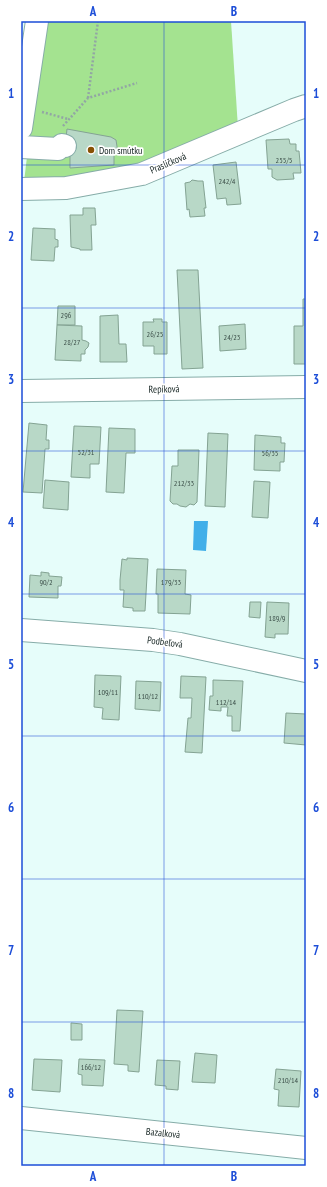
<svg xmlns="http://www.w3.org/2000/svg" width="327" height="1187" font-family="'PT Sans Narrow',sans-serif">
  <rect width="100%" height="100%" fill="#e6fdfa"/>
  <path fill="#a4e390" d="M43,21H231L238,128L139,171L24,182Z"/>
  <path fill="#41afe9" d="M194,521H208L206,551L193,550Z"/>
  <g fill="#b8d8c7" stroke="#84a393">
    <path d="M67,129L111,137L116,140L118,153H114V165L70,168V156L64,157Z"/>
    <path d="M289,139L290,144H296V151H299L301,173H293L294,179L277,180L272,177V169H268L266,140Z"/>
    <path d="M236,162L241,204L227,205L226,198L217,199L213,165Z"/>
    <path d="M192,180L198,181H203L206,208H204L205,216L190,217L189,209L187,210L185,183L190,182Z"/>
    <path d="M83,208H95L96,225H91L92,250H80V249L71,247L70,215H83Z"/>
    <path d="M33,228L55,229V239L58,240V247H55L54,261L31,260Z"/>
    <path d="M177,270H198L203,368L182,369Z"/>
    <path d="M303,299H306V364H294V326H303Z"/>
    <path d="M58,306H75V325H57Z"/>
    <path d="M118,315L119,344H126L127,362H100V316Z"/>
    <path d="M153,319H162V322H167V354H154V346H143V322H154Z"/>
    <path d="M245,324L246,349L220,351L219,326Z"/>
    <path d="M57,325L82,326V340L86,341L89,343L88,347L85,350V354H81V361L55,360Z"/>
    <path d="M29,423L47,425L46,440H49V449H45L42,493L23,492Z"/>
    <path d="M74,426L101,427L99,464H90V478L71,477Z"/>
    <path d="M109,428L135,429V453H126L124,493L106,492Z"/>
    <path d="M208,433L228,434L225,507L205,506Z"/>
    <path d="M255,435L281,437V443H285L284,462H280V471L254,470Z"/>
    <path d="M178,450H199L197,502L194,505L190,504L186,507L180,506L177,504H173L170,501L172,466H178Z"/>
    <path d="M45,480L69,482L68,510L43,508Z"/>
    <path d="M254,481L270,482L268,518L252,517Z"/>
    <path d="M127,558L148,559L145,611H133V608L123,607L124,590H120V580L122,559L127,560Z"/>
    <path d="M157,569L186,570L185,594L191,595L190,614L158,613V594H156Z"/>
    <path d="M41,572L49,573V576L62,577L61,586H58V598L29,597L30,575L41,576Z"/>
    <path d="M250,602H261L260,618L249,617Z"/>
    <path d="M267,602L289,603L288,634H275V638L265,637Z"/>
    <path d="M95,675L121,676L119,720L102,719L103,708L94,707Z"/>
    <path d="M181,676L206,677L202,753L185,752L188,718H191L192,698H180Z"/>
    <path d="M213,680L243,681L240,731H232V716H227L228,707H221V711L209,710L210,696H213Z"/>
    <path d="M136,681L161,682L160,711L135,709Z"/>
    <path d="M286,713L306,714V745L284,743Z"/>
    <path d="M117,1010L143,1011L139,1072L128,1071V1065L114,1064Z"/>
    <path d="M71,1023L82,1024V1040H71Z"/>
    <path d="M195,1053L217,1055L215,1083L192,1082Z"/>
    <path d="M34,1059L62,1060L60,1092L32,1090Z"/>
    <path d="M79,1059L105,1060L103,1086L82,1085V1075L78,1074Z"/>
    <path d="M157,1060L180,1061L178,1090L166,1089V1086L155,1085Z"/>
    <path d="M276,1069L301,1071L299,1107L278,1106L279,1090L274,1089Z"/>
  </g>
  <g fill="none" stroke-linecap="round" stroke-linejoin="round">
    <defs>
      <g id="minor">
        <path d="M21,128L37,21"/>
        <path d="M21,147L58,149L62,145L65,146"/>
        <path d="M21,189L66,188L142,174L294,110L306,106"/>
        <path d="M21,391L306,387"/>
        <path d="M21,630L153,640L180,644L306,671"/>
        <path d="M21,1118L306,1148"/>
      </g>
    </defs>
    <use href="#minor" stroke="#86aca8" stroke-width="24"/>
    <g stroke="#92a6a4" stroke-width="2.5" stroke-dasharray="2 2" stroke-linecap="butt">
      <path d="M88,98L98,21"/>
      <path d="M42,112L68,119"/>
      <path d="M63,126L88,98L137,83"/>
    </g>
    <use href="#minor" stroke="#fff" stroke-width="22"/>
  </g>
  <path fill="none" stroke="#1d4ed8" stroke-width="1" stroke-opacity="0.55" d="M164,21V1166M21,165H306M21,308H306M21,451H306M21,594H306M21,736H306M21,879H306M21,1022H306"/>
  <circle fill="#885103" stroke="#fff" stroke-width="1.5" cx="91" cy="150" r="4"/>
  <g text-anchor="middle" dominant-baseline="central" stroke-width="3.5" stroke-linejoin="round" paint-order="stroke">
    <g font-size="8" fill="#3d504a">
      <text x="284" y="160">255/5</text>
      <text x="227" y="181">242/4</text>
      <text x="66" y="315">296</text>
      <text x="155" y="334">26/25</text>
      <text x="232" y="337">24/23</text>
      <text x="72" y="342">28/27</text>
      <text x="86" y="452">52/31</text>
      <text x="270" y="453">56/35</text>
      <text x="184" y="483">212/33</text>
      <text x="46" y="582">90/2</text>
      <text x="171" y="582">179/33</text>
      <text x="277" y="618">189/9</text>
      <text x="108" y="692">109/11</text>
      <text x="148" y="696">110/12</text>
      <text x="226" y="702">112/14</text>
      <text x="91" y="1067">166/12</text>
      <text x="288" y="1080">210/14</text>
    </g>
    <g font-size="10" fill="#142321" stroke="#fff" text-anchor="start">
      <text x="99" y="150">Dom smútku</text>
    </g>
    <g font-size="10" fill="#142321" stroke="#fff">
      <text transform="translate(168 163) rotate(-23)">Prasličková</text>
      <text transform="translate(164 389) rotate(-1)">Repíková</text>
      <text transform="translate(165 642) rotate(7)">Podbeľová</text>
      <text transform="translate(163 1133) rotate(6)">Bazalková</text>
    </g>
  </g>
  <rect width="327" height="1187" fill="none" stroke="#ffffff" stroke-width="44"/>
  <rect x="22" y="22" width="283" height="1143" fill="none" stroke="#1d4ed8" stroke-width="1.5"/>
  <g font-size="13" text-anchor="middle" font-weight="bold" fill="#1d4ed8">
    <text x="93" y="16">A</text>
    <text x="234" y="16">B</text>
    <text x="11" y="98">1</text>
    <text x="316" y="98">1</text>
    <text x="11" y="241">2</text>
    <text x="316" y="241">2</text>
    <text x="11" y="384">3</text>
    <text x="316" y="384">3</text>
    <text x="11" y="527">4</text>
    <text x="316" y="527">4</text>
    <text x="11" y="669">5</text>
    <text x="316" y="669">5</text>
    <text x="11" y="812">6</text>
    <text x="316" y="812">6</text>
    <text x="11" y="955">7</text>
    <text x="316" y="955">7</text>
    <text x="11" y="1098">8</text>
    <text x="316" y="1098">8</text>
    <text x="93" y="1181">A</text>
    <text x="234" y="1181">B</text>
  </g>
</svg>
